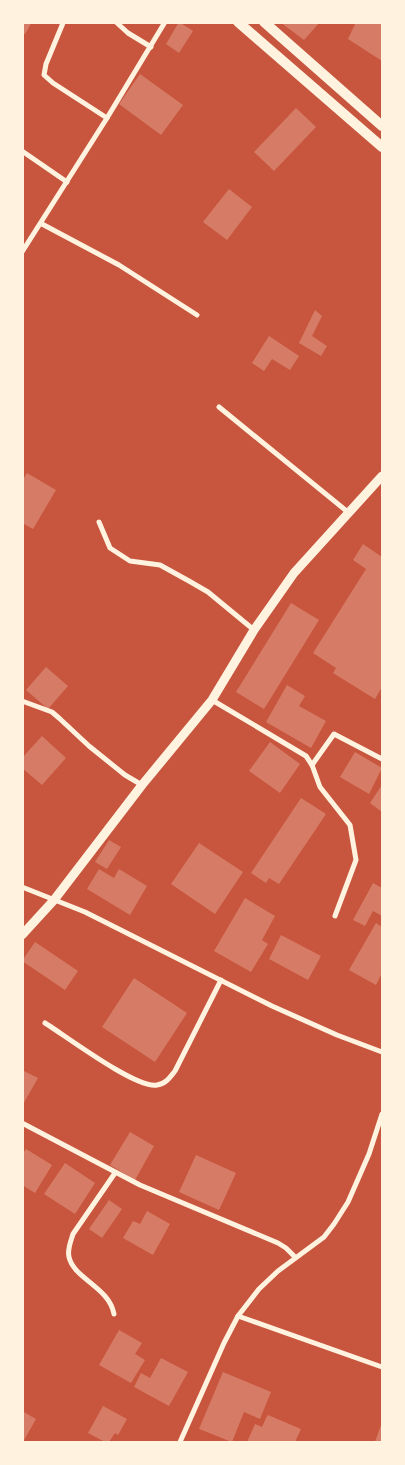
<svg xmlns="http://www.w3.org/2000/svg" width="405" height="1465" font-family="Raleway,sans-serif">
  <rect width="100%" height="100%" fill="#c8553d"/>
  <g fill="#d67c66">
    <path d="M22,22H32L25,34L22,33Z"/>
    <path d="M179,22L193,31L179,53L166,44Z"/>
    <path d="M280,22H320L304,40Z"/>
    <path d="M356,22H382V61L348,39Z"/>
    <path d="M140,74L183,105L161,135L119,104Z"/>
    <path d="M296,108L316,127L274,171L254,152Z"/>
    <path d="M229,189L252,207L227,240L203,222Z"/>
    <path d="M315,310L322,316L312,336L327,346L321,356L299,343Z"/>
    <path d="M269,336L299,356L290,370L272,359L264,371L252,363Z"/>
    <path d="M27,473L56,490L33,529L22,523V481Z"/>
    <path d="M363,544L382,557V687L375,699L333,673L336,668L313,653L366,569L353,560Z"/>
    <path d="M291,603L319,620L264,709L236,692Z"/>
    <path d="M46,667L68,686L48,709L26,690Z"/>
    <path d="M287,685L305,696L299,706L326,721L311,748L266,722Z"/>
    <path d="M42,736L66,758L42,785L22,768V758Z"/>
    <path d="M270,742L300,764L280,793L249,771Z"/>
    <path d="M355,752L382,768L369,794L340,777Z"/>
    <path d="M382,785V812L370,803Z"/>
    <path d="M301,798L326,814L279,884L269,878L266,883L251,873Z"/>
    <path d="M109,840L121,847L107,869L95,862Z"/>
    <path d="M199,843L243,872L215,914L171,884Z"/>
    <path d="M99,869L114,878L119,869L147,886L130,915L87,889Z"/>
    <path d="M373,883L382,888V916L373,911L365,926L353,920Z"/>
    <path d="M245,898L275,916L262,940L268,944L251,972L214,951Z"/>
    <path d="M376,923L382,927V973L376,985L349,970Z"/>
    <path d="M281,935L321,956L308,980L269,959Z"/>
    <path d="M35,942L78,971L65,990L22,961Z"/>
    <path d="M134,978L187,1013L155,1062L102,1027Z"/>
    <path d="M22,1070L38,1078L22,1106Z"/>
    <path d="M130,1132L154,1146L135,1180L110,1165Z"/>
    <path d="M26,1149L52,1165L35,1193L22,1185V1155Z"/>
    <path d="M196,1155L236,1173L219,1210L179,1192Z"/>
    <path d="M65,1163L95,1183L75,1214L44,1194Z"/>
    <path d="M109,1200L122,1209L102,1238L89,1229Z"/>
    <path d="M147,1211L170,1224L153,1255L123,1238L133,1221L140,1224Z"/>
    <path d="M119,1330L142,1343L135,1354L145,1360L131,1383L99,1365Z"/>
    <path d="M161,1358L188,1372L169,1406L134,1387L141,1373L150,1378Z"/>
    <path d="M223,1372L271,1392L260,1419L244,1412L232,1442L199,1429Z"/>
    <path d="M103,1406L127,1419L118,1435L115,1433L109,1442H105L88,1433Z"/>
    <path d="M22,1411L36,1419L23,1442H22Z"/>
    <path d="M268,1415L301,1429L295,1442H247L255,1424L262,1427L267,1416Z"/>
    <path d="M382,1422V1442H375Z"/>
  </g>
  <g fill="none" stroke-linecap="round" stroke-linejoin="round">
    <g stroke="#fff3e0" stroke-width="5">
      <path d="M116,22L128,33L151,47"/>
      <path d="M63,23L46,64L44,75L53,83L107,118"/>
      <path d="M22,151L67,182"/>
      <path d="M42,224L119,265L197,315"/>
      <path d="M22,252L107,118L165,22"/>
      <path d="M219,407L349,513"/>
      <path d="M99,522L110,548L130,561L160,565L189,581L208,592L254,630"/>
      <path d="M212,700L306,756L312,765L320,787L350,825L356,860L335,916"/>
      <path d="M22,701L52,712L59,718L89,746L125,775L142,785"/>
      <path d="M312,765L334,734L382,759"/>
      <path d="M22,887L85,912L272,1006L337,1035L382,1052"/>
      <path d="M45,1023C66,1036 136,1089 157,1085C166,1084 170,1077 175,1071L221,980"/>
      <path d="M22,1123L140,1185L278,1243L286,1248L295,1257"/>
      <path d="M114,1314C109,1287 74,1279 69,1257C67,1249 71,1241 73,1234L115,1173"/>
      <path d="M238,1316L382,1367"/>
      <path d="M180,1442L224,1343L238,1316L259,1289L278,1271L324,1237L334,1224L348,1202L369,1154L382,1114"/>
    </g>
    <path stroke="#fff3e0" stroke-width="9" d="M22,935L54,900L142,785L212,700L254,630L294,573L382,476"/>
    <g stroke="#fff3e0" stroke-width="10">
      <path d="M238,22L382,147"/>
      <path d="M264,22L382,126"/>
    </g>
  </g>
  <rect width="405" height="1465" fill="none" stroke="#fff3e0" stroke-width="48"/>
</svg>
